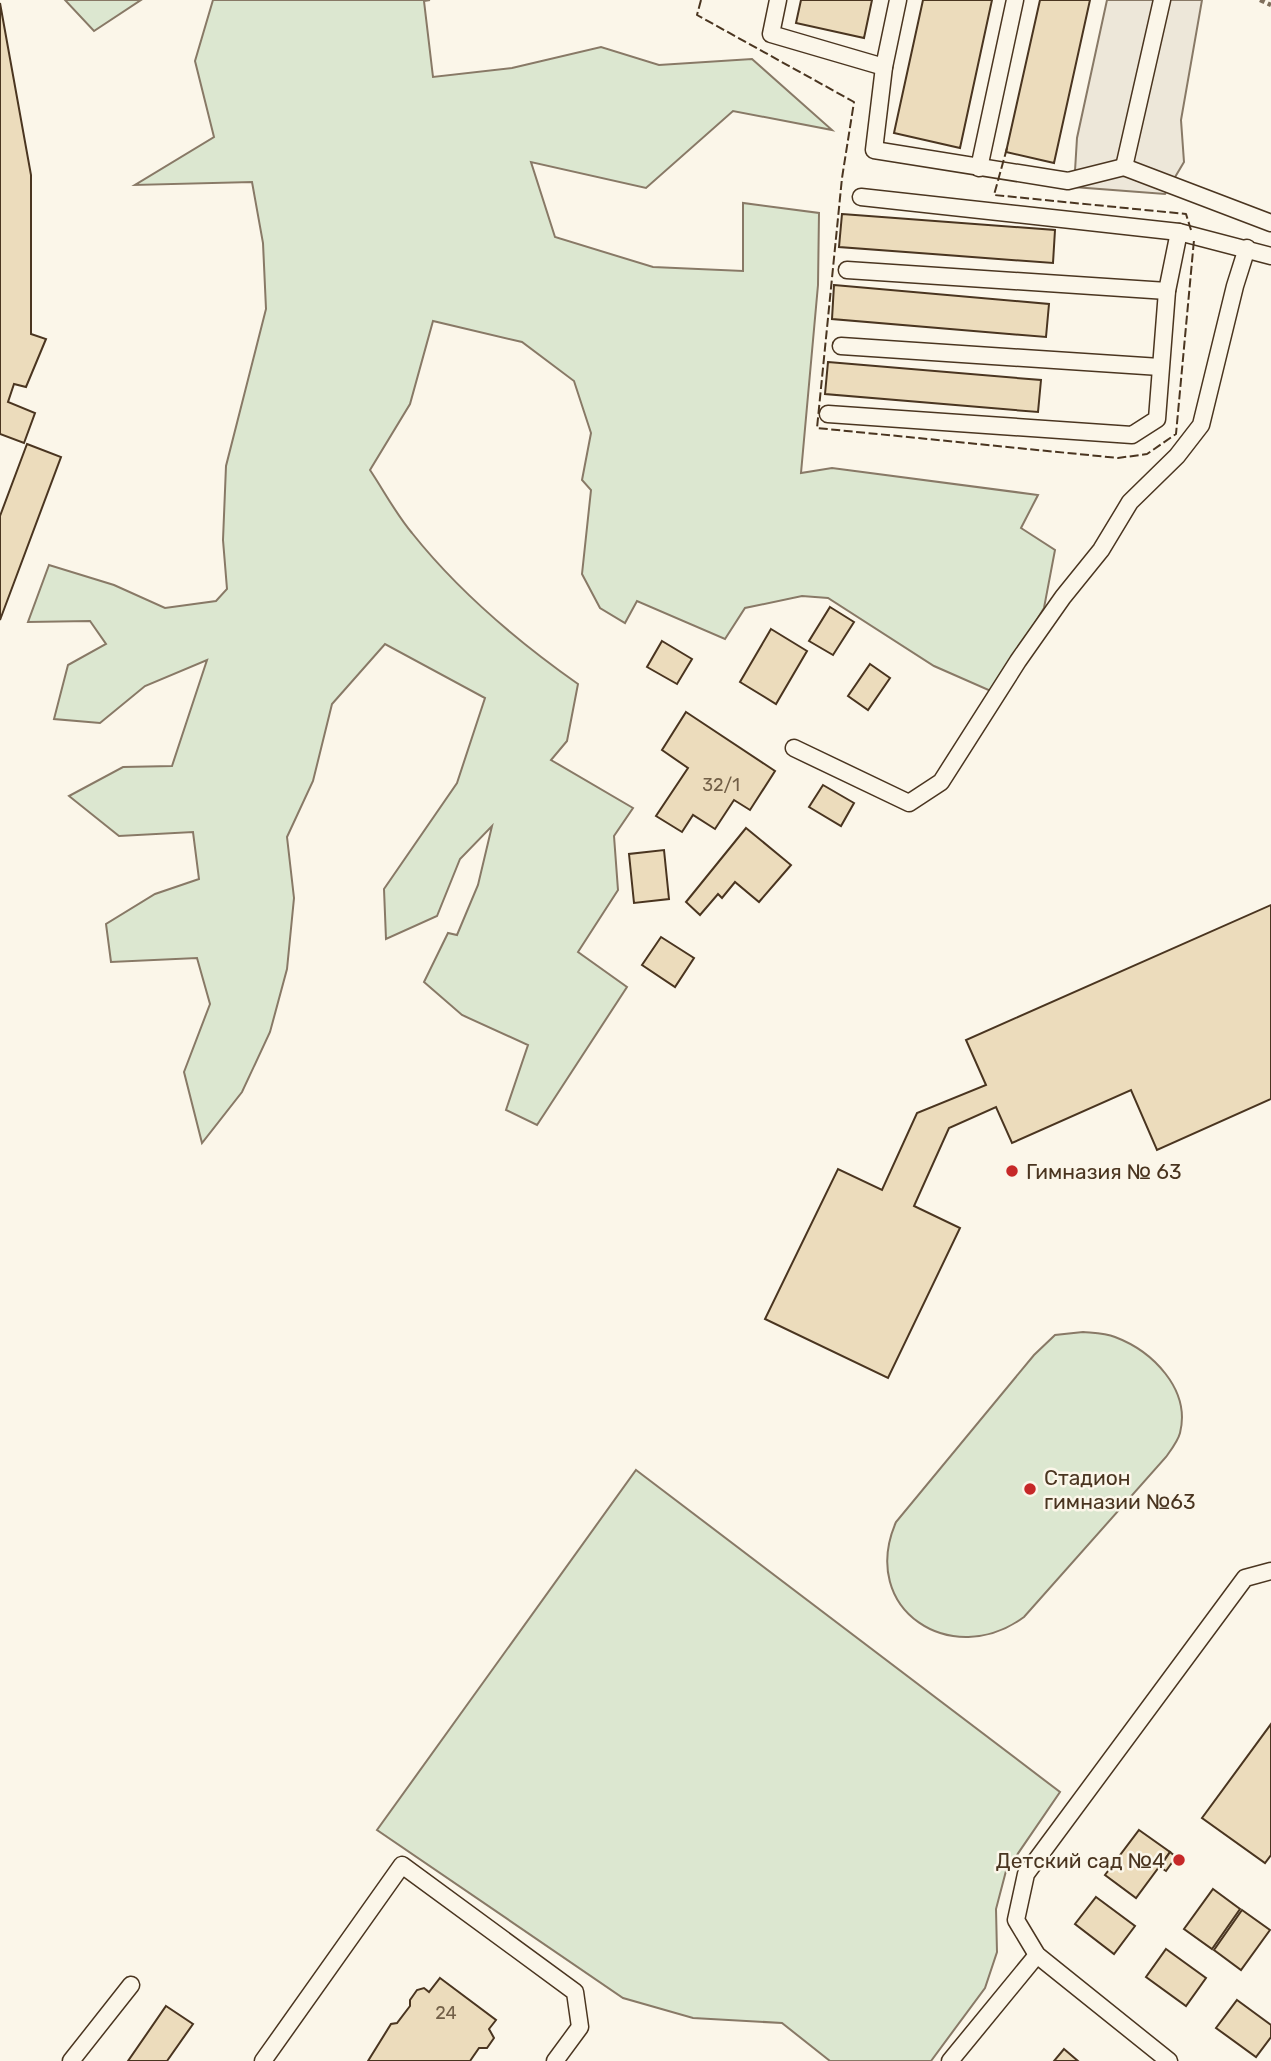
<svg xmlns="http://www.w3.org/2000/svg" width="1271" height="2061" font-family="Rubik,sans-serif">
  <rect width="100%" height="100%" fill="#fbf6e9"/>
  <g fill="#dce7d0" stroke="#887966" stroke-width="2">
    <path d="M65,0H141L94,31Z"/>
    <path d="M213,0H430L424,1L433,77L512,68L601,47L659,65L752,59L832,130L733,111L646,188L531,162L555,237L653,267L743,271V203L819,213L818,285L801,473L832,468L1038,495L1021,528L1055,550L1044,608L993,692L934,666L828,598L802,596L745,608L725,639L637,601L625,623L600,608L582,574L591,490L582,480L591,433L574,381L522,342L433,321L410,404L370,470C384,491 396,514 412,533C459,592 517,641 578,684L567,741L551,760L633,808L614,836L618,890L578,952L627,987L537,1125L506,1110L528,1045L462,1015L424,982L448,933L457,935L478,885L492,826L460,859L437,916L386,939L384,889L457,783L485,698L385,644L332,704L313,781L287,837L294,898L287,969L270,1032L242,1092L202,1143L184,1072L210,1004L197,958L111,962L106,924L155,894L199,879L193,832L119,836L69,796L123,767L172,766L207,660L145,686L100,723L54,719L68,665L106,644L90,621L28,622L49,565L114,585L165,608L216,601L227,589L223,540L226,466L266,309L263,243L252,182L135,185L214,137L195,61Z"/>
    <path d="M1083,1332C1093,1333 1105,1333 1115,1337C1152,1351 1191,1389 1180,1433C1178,1441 1171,1450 1166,1457L1024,1617C952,1670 858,1610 896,1522L1034,1355L1055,1335Z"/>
    <path d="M636,1470L1060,1792L1006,1871L996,1909L997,1952L985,1988L931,2061H830L782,2023L693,2018L623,1998L377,1830Z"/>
  </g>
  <path fill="#ede7d9" stroke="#887966" stroke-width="2" d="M1107,0H1202L1181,120L1184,162L1165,194L1074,187L1077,138Z"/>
  <g fill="#ecdcbc" stroke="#4a3520" stroke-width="2">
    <path d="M801,0H872L864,38L796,23Z"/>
    <path d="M923,0H992L960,148L894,133Z"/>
    <path d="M1040,0H1090L1054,163L1006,152Z"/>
    <path d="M0,3L31,175V334L46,339L26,387L14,384L8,402L35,413L24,443L0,434Z"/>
    <path d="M842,214L1055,230L1053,263L839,247Z"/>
    <path d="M834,285L1049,304L1046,337L832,319Z"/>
    <path d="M828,362L1041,380L1038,412L825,394Z"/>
    <path d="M27,444L61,457L0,620V516Z"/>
    <path d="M830,607L854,622L833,655L809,641Z"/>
    <path d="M771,629L807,651L776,704L740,682Z"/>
    <path d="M662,641L692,659L677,684L647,667Z"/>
    <path d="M870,664L890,678L868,710L848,696Z"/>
    <path d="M686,712L775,771L750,810L734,800L715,829L693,815L682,832L656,816L688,768L662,750Z"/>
    <path d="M823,785L854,803L841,826L809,807Z"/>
    <path d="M746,828L791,865L759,902L735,882L722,898L718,894L700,915L686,902Z"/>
    <path d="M664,850L669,899L634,903L629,854Z"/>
    <path d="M1271,905V1099L1157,1150L1131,1090L1012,1143L996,1107L949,1128L914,1206L960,1228L888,1378L765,1319L838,1169L882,1190L917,1113L986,1085L966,1040Z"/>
    <path d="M661,937L694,958L675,987L642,965Z"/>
    <path d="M1271,1724V1855L1265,1863L1202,1818Z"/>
    <path d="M1139,1830L1170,1852L1136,1898L1105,1875Z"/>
    <path d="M1170,1852L1176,1857L1166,1871L1160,1867Z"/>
    <path d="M1213,1889L1240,1909L1212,1949L1184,1929Z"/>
    <path d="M1096,1897L1135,1926L1114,1954L1075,1924Z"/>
    <path d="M1242,1910L1270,1930L1241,1970L1214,1950Z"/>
    <path d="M1166,1949L1206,1978L1186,2006L1146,1977Z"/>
    <path d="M440,1978L496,2020L489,2029L494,2038L487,2048H479L470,2061H368L391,2024L397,2023L410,2006V2000L417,1990L424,1988L429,1992Z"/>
    <path d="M1237,2000L1271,2025V2037L1256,2057L1216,2028Z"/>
    <path d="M166,2006L193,2024L167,2061H128Z"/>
    <path d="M1064,2049L1078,2061H1054Z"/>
  </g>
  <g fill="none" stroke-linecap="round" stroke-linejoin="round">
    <defs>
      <g id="service">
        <path d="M778,0L771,34L884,67"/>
        <path d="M898,0L884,67L874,150L1068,181L1124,167L1271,223"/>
        <path d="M1124,167L1162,0"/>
        <path d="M979,168L1015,0"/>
        <path d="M861,197L1179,232L1271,256"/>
        <path d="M847,270L1167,291"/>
        <path d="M841,346L1160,367"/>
        <path d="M828,414L1132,435L1157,419L1167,291L1179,232"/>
        <path d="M794,748L909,803L941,782L1018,661L1063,597L1101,550L1130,502L1177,456L1201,425L1235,286L1247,248"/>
        <path d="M71,2061L131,1985"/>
        <path d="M263,2061L402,1865L575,1992L580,2027L555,2061"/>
        <path d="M950,2061L1037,1955"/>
        <path d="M1169,2061L1037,1955L1016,1920L1026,1874L1245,1578L1271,1571"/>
      </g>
    </defs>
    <use href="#service" stroke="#4a3520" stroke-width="19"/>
    <path stroke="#7f6f5c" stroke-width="4.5" stroke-dasharray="5 3.5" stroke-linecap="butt" d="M1260,0L1271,5"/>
    <use href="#service" stroke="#fbf6e9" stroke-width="16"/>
    <g stroke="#4a3520" stroke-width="2" stroke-dasharray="9 3.5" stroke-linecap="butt">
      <path d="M701,0L697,15L854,102L842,178L817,428L1118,458L1147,454L1176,434L1194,240"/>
      <path d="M1007,148L994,195L1186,214L1191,230"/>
    </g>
  </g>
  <g fill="#c62828" stroke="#fbf6e9" stroke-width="2.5">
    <circle cx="1012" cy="1171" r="7"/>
    <circle cx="1030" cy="1489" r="7"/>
    <circle cx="1179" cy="1860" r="7"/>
  </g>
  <g text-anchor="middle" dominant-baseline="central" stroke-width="5" stroke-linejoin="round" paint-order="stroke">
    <g font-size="18" fill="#725f47">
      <text x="721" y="785">32/1</text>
      <text x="446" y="2013">24</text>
    </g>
    <g font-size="21" fill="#4a3520" stroke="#fbf6e9" text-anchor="start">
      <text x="1026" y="1171">Гимназия № 63</text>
      <text x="1044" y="1477">Стадион<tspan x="1044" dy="24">гимназии №63</tspan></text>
      <text x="1165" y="1860" text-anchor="end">Детский сад №4</text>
    </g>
  </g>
</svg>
